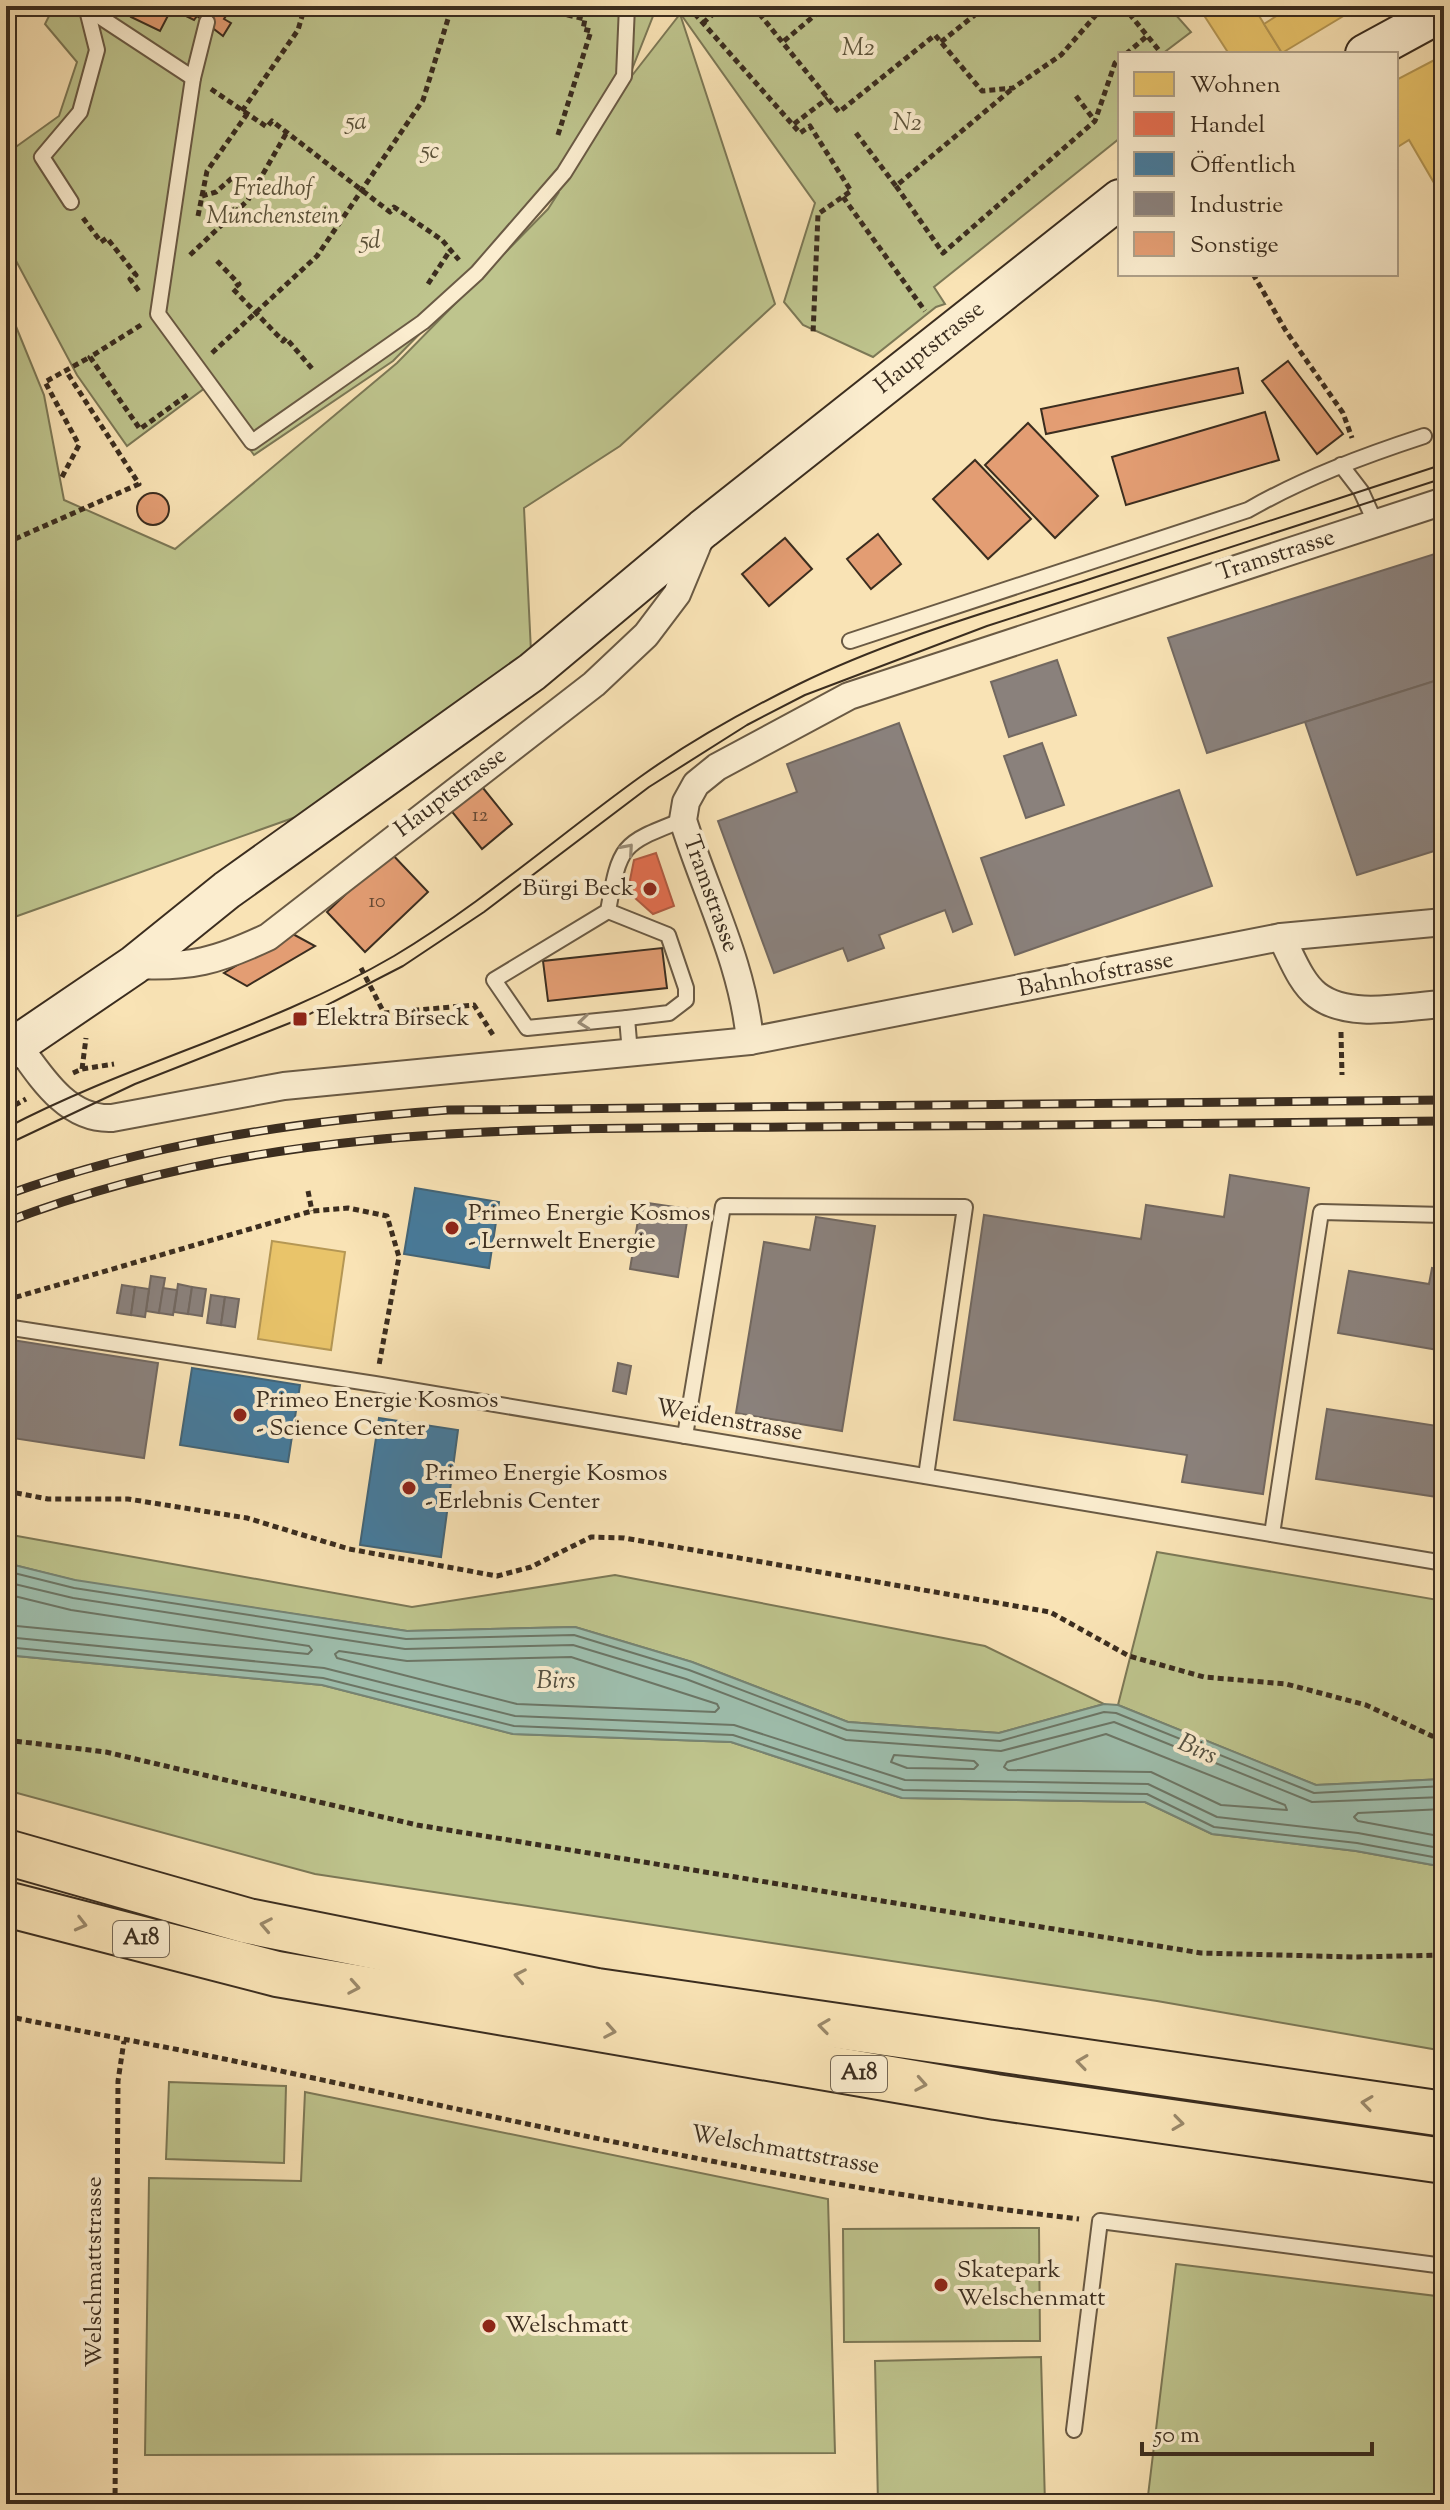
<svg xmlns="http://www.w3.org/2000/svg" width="1450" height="2510" font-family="'Sorts Mill Goudy',serif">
  <rect width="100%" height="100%" fill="#f9e3b5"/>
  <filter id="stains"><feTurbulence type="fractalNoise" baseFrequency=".0025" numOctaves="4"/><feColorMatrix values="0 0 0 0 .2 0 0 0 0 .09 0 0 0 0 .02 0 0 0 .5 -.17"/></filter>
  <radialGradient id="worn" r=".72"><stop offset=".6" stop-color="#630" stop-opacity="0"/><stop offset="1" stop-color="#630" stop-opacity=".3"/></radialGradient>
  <g fill="#bec48d" stroke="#7c7856" stroke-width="2">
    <path d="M54,6H657L627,82L680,14L775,304L620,446L524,508L532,672L372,790L6,920V302L44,395L64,500L175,549L397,363L548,209L559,192L393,361L254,455L205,388L127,446L77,375L6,242V154L59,116L77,62L45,24Z"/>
    <path d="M675,6H1168L1191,32L1162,54H1120V138L934,287L945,304L936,307L873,357L803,325L784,302L815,203Z"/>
    <path d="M6,1534L412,1607L615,1575L985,1646L1104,1704L999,1733L848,1722L692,1662L575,1627L407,1631L81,1582L6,1563Z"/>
    <path d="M1157,1552L1444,1601V1779L1316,1785L1118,1705Z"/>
    <path d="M6,1655L322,1685L513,1734L731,1742L902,1798L1145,1802L1212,1834L1356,1851L1444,1867V2051L1157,2001L315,1874L6,1790Z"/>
    <path d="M169,2082L286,2086L284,2163L166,2159Z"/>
    <path d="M305,2092L828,2199L835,2453L145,2455L149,2178L301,2181Z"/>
    <path d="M1039,2228L1040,2341L844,2342L843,2229Z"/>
    <path d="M1176,2264L1444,2297V2504H1147Z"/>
    <path d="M1041,2357L1045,2504H878L875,2361Z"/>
  </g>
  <path fill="#9ebead" stroke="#768474" stroke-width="2" d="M6,1563L75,1580L407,1631L575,1627L692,1662L848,1722L999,1733L1104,1704L1118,1705L1316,1785L1444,1779V1867L1356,1851L1212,1834L1145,1802L902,1798L731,1742L513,1734L322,1685L6,1655Z"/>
  <g fill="#e9c46a" stroke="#b59754" stroke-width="2">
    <path d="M1198,6H1253L1282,53L1229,54Z"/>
    <path d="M1292,6H1360L1282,53L1264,24Z"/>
    <path d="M1444,55V200L1409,140L1396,148V80Z"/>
    <path d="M272,1241L345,1252L331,1350L258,1339Z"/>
  </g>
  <path fill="#e76f51" stroke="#b35b42" stroke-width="2" d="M656,853L674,906L653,914L635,898L630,880L634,860Z"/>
  <g fill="#457b9d" stroke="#426477" stroke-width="2">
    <path d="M415,1188L499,1202L489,1268L404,1254Z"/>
    <path d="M192,1368L300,1385L288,1462L180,1445Z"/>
    <path d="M379,1418L458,1430L441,1557L360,1545Z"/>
  </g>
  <g fill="#8a817c" stroke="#726860" stroke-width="2">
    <path d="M1444,551V678L1207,753L1168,638Z"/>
    <path d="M1057,660L1076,715L1009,737L991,682Z"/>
    <path d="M1444,678V848L1357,875L1305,722Z"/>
    <path d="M899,723L972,924L953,932L945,910L879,935L884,948L848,961L843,948L774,973L718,821L797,792L787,764Z"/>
    <path d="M1042,743L1064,805L1026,818L1004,756Z"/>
    <path d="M1179,790L1212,886L1015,955L981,858Z"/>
    <path d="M1230,1175L1309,1188L1263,1494L1182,1482L1187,1455L954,1420L984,1215L1141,1239L1146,1205L1224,1217Z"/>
    <path d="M641,1202L689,1209L678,1277L630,1269Z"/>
    <path d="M816,1217L875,1226L842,1431L736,1413L764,1242L810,1250Z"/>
    <path d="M1432,1268L1444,1270V1351L1338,1333L1349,1271L1429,1284Z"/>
    <path d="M151,1276L165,1278L159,1313L146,1311Z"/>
    <path d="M178,1284L192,1287L188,1314L174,1312Z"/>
    <path d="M122,1285L135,1287L131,1315L117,1313Z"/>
    <path d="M135,1287L149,1289L145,1317L131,1315Z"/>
    <path d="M192,1287L206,1289L202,1316L188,1314Z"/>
    <path d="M163,1288L177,1290L173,1315L159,1313Z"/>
    <path d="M211,1295L225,1297L221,1325L207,1323Z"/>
    <path d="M225,1297L239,1299L235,1327L221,1325Z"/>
    <path d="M6,1339L158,1363L144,1458L6,1437Z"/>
    <path d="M618,1363L631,1366L626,1394L613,1391Z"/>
    <path d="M1327,1409L1444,1427V1498L1316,1479Z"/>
  </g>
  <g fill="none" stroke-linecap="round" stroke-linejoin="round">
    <g stroke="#6c7666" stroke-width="2">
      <path d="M6,1571L74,1588L406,1639L574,1635L689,1670L847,1730L1000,1741L1104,1712L1116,1713L1314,1793L1444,1786"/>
      <path d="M6,1582L73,1598L405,1649L573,1645L686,1679L846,1740L1001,1751L1114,1722L1312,1802L1444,1797"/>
      <path d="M6,1594L71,1610L309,1646L312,1650L308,1654L6,1625"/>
      <path d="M6,1637L324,1668L515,1716L734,1725L905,1780L1148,1784L1217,1817L1358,1833L1444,1849"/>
      <path d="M6,1647L323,1678L514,1726L733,1735L903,1790L1147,1794L1214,1827L1357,1843L1444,1859"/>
      <path d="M339,1651L407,1661L571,1657L717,1704L719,1708L715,1712L517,1704L337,1658L335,1654Z"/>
      <path d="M1106,1734L1285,1805L1287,1810L1221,1805L1151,1772L1008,1770L1004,1767L1007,1762Z"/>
      <path d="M894,1755L974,1761L978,1765L974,1769L907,1768L891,1762Z"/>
      <path d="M1444,1809L1358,1813L1354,1817L1358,1821L1444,1837"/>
    </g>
  </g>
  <g fill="#e39d73" stroke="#3b2d1f" stroke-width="2">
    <path d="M136,6H173L160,31L131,17Z"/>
    <path d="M189,6H232L224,19L231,23L223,36L197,16L194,20L184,15Z"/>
    <path d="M1288,361L1343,434L1317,454L1262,381Z"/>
    <path d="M1238,368L1243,393L1046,434L1041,409Z"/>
    <path d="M1265,412L1279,460L1126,505L1112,457Z"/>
    <path d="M1028,423L1098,496L1055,538L985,465Z"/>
    <path d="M975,460L1031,519L988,559L933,499Z"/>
    <circle cx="153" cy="509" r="16"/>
    <path d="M878,534L901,564L871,589L847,559Z"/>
    <path d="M785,538L812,569L769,606L742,574Z"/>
    <path d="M479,783L512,824L482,849L449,808Z"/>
    <path d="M390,852L428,892L365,952L327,912Z"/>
    <path d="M291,933L315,946L247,986L224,973Z"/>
    <path d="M662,948L667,988L548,1001L543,961Z"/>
  </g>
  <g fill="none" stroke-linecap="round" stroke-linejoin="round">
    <defs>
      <g id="service">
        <path d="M88,9L193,78"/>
        <path d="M207,22L193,78L158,314L252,442L423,322L477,273L564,173L624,76L627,6"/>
        <path d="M71,202L42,157L80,112L97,50L87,10"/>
        <path d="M1341,465L1361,491L1376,524"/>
        <path d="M850,641L1248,510C1304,478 1363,456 1424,436"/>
        <path d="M608,911L668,935L686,988V1000L669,1013L627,1018"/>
        <path d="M630,1053L627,1018L527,1028L494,980L608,911C620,844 621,844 683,820"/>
        <path d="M6,1327L375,1384L1444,1563"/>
        <path d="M685,1436L723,1206L965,1207L926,1476"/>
        <path d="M1272,1534L1321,1212L1444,1215"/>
        <path d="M1074,2430L1100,2221L1444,2266"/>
      </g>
      <g id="minor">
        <path d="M1281,937C1291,955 1300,982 1317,995C1349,1020 1406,1006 1444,1004"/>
        <path d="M134,965C191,968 217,961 268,937L594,684L646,635L677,594L702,534"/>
        <path d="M750,1041C743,963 706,894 683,820L686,802L696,784L717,767L849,696L1444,501"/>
        <path d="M18,1045C41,1077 67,1120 112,1118L284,1086L750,1041L1281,937L1444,922"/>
      </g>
      <g id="secondary">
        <path d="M1365,54L1444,11"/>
        <path d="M6,1052L134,965L227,890L532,672L703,529L1120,199"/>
      </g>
      <g id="motorway">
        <path d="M6,1852L248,1921L597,1991L1444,2114"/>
        <path d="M6,1904L277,1974L996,2097L1444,2161"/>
      </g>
    </defs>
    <use href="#service" stroke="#6a5a44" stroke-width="18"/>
    <use href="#minor" stroke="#6a5a44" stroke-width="30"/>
    <use href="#secondary" stroke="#3b2d1f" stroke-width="42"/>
    <use href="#motorway" stroke="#3b2d1f" stroke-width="48"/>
    <g stroke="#3b2d1f" stroke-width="5" stroke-dasharray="6 4" stroke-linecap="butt">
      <path d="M528,6L585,19L583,29L591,31L557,138"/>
      <path d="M688,6L800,133L810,126L851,191L818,214L813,334"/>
      <path d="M753,6L839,112L935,35L982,91L1013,88L1061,55L1104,6"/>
      <path d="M1123,6L1162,54"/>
      <path d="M703,23L722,6"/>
      <path d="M784,41L826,6"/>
      <path d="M941,42L986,6"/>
      <path d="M1126,54L1147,36"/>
      <path d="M211,89L267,127L272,121L390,212L394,207L442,240L459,260"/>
      <path d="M1076,96L1095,121"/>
      <path d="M242,111L298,30L305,6"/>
      <path d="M794,124L828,98"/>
      <path d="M856,133L896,186L1012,89"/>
      <path d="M896,186L943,253L1095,121L1115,63L1120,59"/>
      <path d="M202,196L207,171L247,114"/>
      <path d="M843,197L925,311"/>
      <path d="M198,216L202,196L216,192L232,178"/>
      <path d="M83,218L101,242L107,238L136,275L130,279L139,291"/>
      <path d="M190,255L248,200L287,132"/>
      <path d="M217,261L239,284L233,289L283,341L286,338L314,371"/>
      <path d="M1253,274L1286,331L1343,413L1352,438"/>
      <path d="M428,284L449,252"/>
      <path d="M141,325L90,357L140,429L190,393"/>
      <path d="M212,353L317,256L423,100L452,6"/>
      <path d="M62,477L79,445L45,382L90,357"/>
      <path d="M6,543L139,484L66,371"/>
      <path d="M361,968L384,1013L474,1005L495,1038"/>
      <path d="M1341,1032L1342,1075"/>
      <path d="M82,1069L86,1038"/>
      <path d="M73,1073L82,1069L114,1064"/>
      <path d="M6,1110L26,1099"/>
      <path d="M308,1191L312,1211"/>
      <path d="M6,1300L312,1211L348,1208L387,1216L399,1257L379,1365"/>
      <path d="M6,1491L48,1499H128L247,1518L349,1549L497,1576L531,1567L591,1537L624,1538L1050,1612L1129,1656L1204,1677L1286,1684L1366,1705L1432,1736H1444"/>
      <path d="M6,1740L106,1752L417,1825L1201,1953L1356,1957L1444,1955"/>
      <path d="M6,2016C93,2034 180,2049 267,2068C536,2126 805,2187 1079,2219"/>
      <path d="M115,2504L118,2081L124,2041"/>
    </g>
    <use href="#service" stroke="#fbedcf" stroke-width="14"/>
    <use href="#minor" stroke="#fbedcf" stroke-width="26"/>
    <use href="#secondary" stroke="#fbedcf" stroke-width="38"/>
    <use href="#motorway" stroke="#f9e3b5" stroke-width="44"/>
    <g stroke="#3b2d1f" stroke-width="2">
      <path d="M6,1128C132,1062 271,1028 394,956C481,904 558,836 640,777C690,741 744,711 799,684C893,638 995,610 1093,578C1210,541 1327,502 1444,464"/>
      <path d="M6,1145L135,1084L300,1019L403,966L484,912L649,787L747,725L805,695L987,626L1444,478"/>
    </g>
    <defs>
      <g id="rail">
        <path d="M6,1195C150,1143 296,1121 448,1110L1444,1100"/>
        <path d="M6,1222C263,1123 518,1129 789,1127C1007,1125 1226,1124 1444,1121"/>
      </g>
    </defs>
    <use href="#rail" stroke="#3b2d1f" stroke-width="9"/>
    <use href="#rail" stroke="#fbedcf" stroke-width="6" stroke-dasharray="18" stroke-linecap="butt"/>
  </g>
  <defs><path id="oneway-chevron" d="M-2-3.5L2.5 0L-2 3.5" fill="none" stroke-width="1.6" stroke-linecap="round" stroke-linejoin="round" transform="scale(2)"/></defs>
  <g stroke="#9b8d77">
    <use href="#oneway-chevron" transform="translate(628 849) rotate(-49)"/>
    <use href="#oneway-chevron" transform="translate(584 1022) rotate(174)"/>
  </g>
  <g stroke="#9a886a">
    <use href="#oneway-chevron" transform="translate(81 1924) rotate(14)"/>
    <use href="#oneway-chevron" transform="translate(266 1925) rotate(-169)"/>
    <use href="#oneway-chevron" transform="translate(520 1976) rotate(-169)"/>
    <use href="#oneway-chevron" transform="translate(354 1987) rotate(10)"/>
    <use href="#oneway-chevron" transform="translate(824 2026) rotate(-172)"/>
    <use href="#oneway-chevron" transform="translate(610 2031) rotate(10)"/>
    <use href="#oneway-chevron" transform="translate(1082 2062) rotate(-172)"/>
    <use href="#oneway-chevron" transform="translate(921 2084) rotate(10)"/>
    <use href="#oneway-chevron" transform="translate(1367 2103) rotate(-172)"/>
    <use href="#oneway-chevron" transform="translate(1178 2123) rotate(8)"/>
  </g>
  <g fill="#8f2418" stroke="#fbedcf" stroke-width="3">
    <circle cx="650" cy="889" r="8"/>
    <rect x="292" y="1011" width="16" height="16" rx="4"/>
    <circle cx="452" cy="1228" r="8"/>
    <circle cx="240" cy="1415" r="8"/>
    <circle cx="409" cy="1488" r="8"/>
    <circle cx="941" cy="2285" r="8"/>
    <circle cx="489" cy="2326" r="8"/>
  </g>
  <g text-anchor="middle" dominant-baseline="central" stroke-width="8" stroke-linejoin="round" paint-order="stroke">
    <g font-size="20" fill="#654934">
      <text x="480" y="816">12</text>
      <text x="377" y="902">10</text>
    </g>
    <g fill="#fbedcf" stroke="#756754" stroke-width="2">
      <rect x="113" y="1921" width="56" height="36" rx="6"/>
      <rect x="831" y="2056" width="56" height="36" rx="6"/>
    </g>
    <g font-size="22" font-weight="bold" fill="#3b2d1f">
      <text x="141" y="1939">A18</text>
      <text x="859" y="2074">A18</text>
    </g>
    <g font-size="24" font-style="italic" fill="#5c533a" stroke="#fbedcf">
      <text x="858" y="49">M2</text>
      <text x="356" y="123">5a</text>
      <text x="907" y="124">N2</text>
      <text x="430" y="152">5c</text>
      <text x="273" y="189">Friedhof<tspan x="273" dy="28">Münchenstein</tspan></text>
      <text x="370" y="242">5d</text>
    </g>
    <g font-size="24" fill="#3b2d1f" stroke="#fbedcf">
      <text transform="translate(930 348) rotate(-39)">Hauptstrasse</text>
      <text transform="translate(1276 556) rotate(-18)">Tramstrasse</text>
      <text transform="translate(451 793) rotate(-37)">Hauptstrasse</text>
      <text transform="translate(710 894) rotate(70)">Tramstrasse</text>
      <text transform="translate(1096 975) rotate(-11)">Bahnhofstrasse</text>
      <text transform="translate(729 1421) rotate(10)">Weidenstrasse</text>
      <text transform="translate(785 2151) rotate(10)">Welschmattstrasse</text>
      <text transform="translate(95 2272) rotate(-90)">Welschmattstrasse</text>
    </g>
    <g font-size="24" fill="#3b2d1f" stroke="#fbedcf" text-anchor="start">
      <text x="634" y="889" text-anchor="end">Bürgi Beck</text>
      <text x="316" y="1019">Elektra Birseck</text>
      <text x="468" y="1214">Primeo Energie Kosmos<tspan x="468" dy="28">- Lernwelt Energie</tspan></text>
      <text x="256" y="1401">Primeo Energie Kosmos<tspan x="256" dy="28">- Science Center</tspan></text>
      <text x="425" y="1474">Primeo Energie Kosmos<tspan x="425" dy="28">- Erlebnis Center</tspan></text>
      <text x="957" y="2271">Skatepark<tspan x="957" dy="28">Welschenmatt</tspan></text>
      <text x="505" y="2326">Welschmatt</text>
    </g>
    <g font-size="26" font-style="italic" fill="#545142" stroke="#fbedcf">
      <text x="556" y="1681">Birs</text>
      <text transform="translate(1197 1750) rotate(24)">Birs</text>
    </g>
  </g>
  <rect width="1450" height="2510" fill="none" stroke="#f9e3b5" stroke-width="32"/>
  <rect x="8" y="8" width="1434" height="2494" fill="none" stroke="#3b2d1f" stroke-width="4"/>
  <rect x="16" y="16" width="1418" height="2478" fill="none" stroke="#3b2d1f" stroke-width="2"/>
  <rect x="1118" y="52" width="280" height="224" fill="#fbedcf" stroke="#aea089" stroke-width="2"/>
  <rect x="1134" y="72" width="40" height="24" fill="#e9c46a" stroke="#aea089" stroke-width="2"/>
  <text x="1190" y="92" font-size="24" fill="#3b2d1f">Wohnen</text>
  <rect x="1134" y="112" width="40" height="24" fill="#e76f51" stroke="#aea089" stroke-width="2"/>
  <text x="1190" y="132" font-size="24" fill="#3b2d1f">Handel</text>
  <rect x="1134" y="152" width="40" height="24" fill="#457b9d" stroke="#aea089" stroke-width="2"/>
  <text x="1190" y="172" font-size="24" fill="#3b2d1f">Öffentlich</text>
  <rect x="1134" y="192" width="40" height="24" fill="#8a817c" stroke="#aea089" stroke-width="2"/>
  <text x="1190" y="212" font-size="24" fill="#3b2d1f">Industrie</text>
  <rect x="1134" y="232" width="40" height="24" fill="#e39d73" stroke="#aea089" stroke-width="2"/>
  <text x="1190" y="252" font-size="24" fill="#3b2d1f">Sonstige</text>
  <path d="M1142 2442v12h230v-12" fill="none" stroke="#3b2d1f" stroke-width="4"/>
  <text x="1154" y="2442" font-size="24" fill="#3b2d1f" stroke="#fbedcf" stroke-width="6" paint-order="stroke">50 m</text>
  <rect width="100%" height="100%" filter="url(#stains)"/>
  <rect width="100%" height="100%" fill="url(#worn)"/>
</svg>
